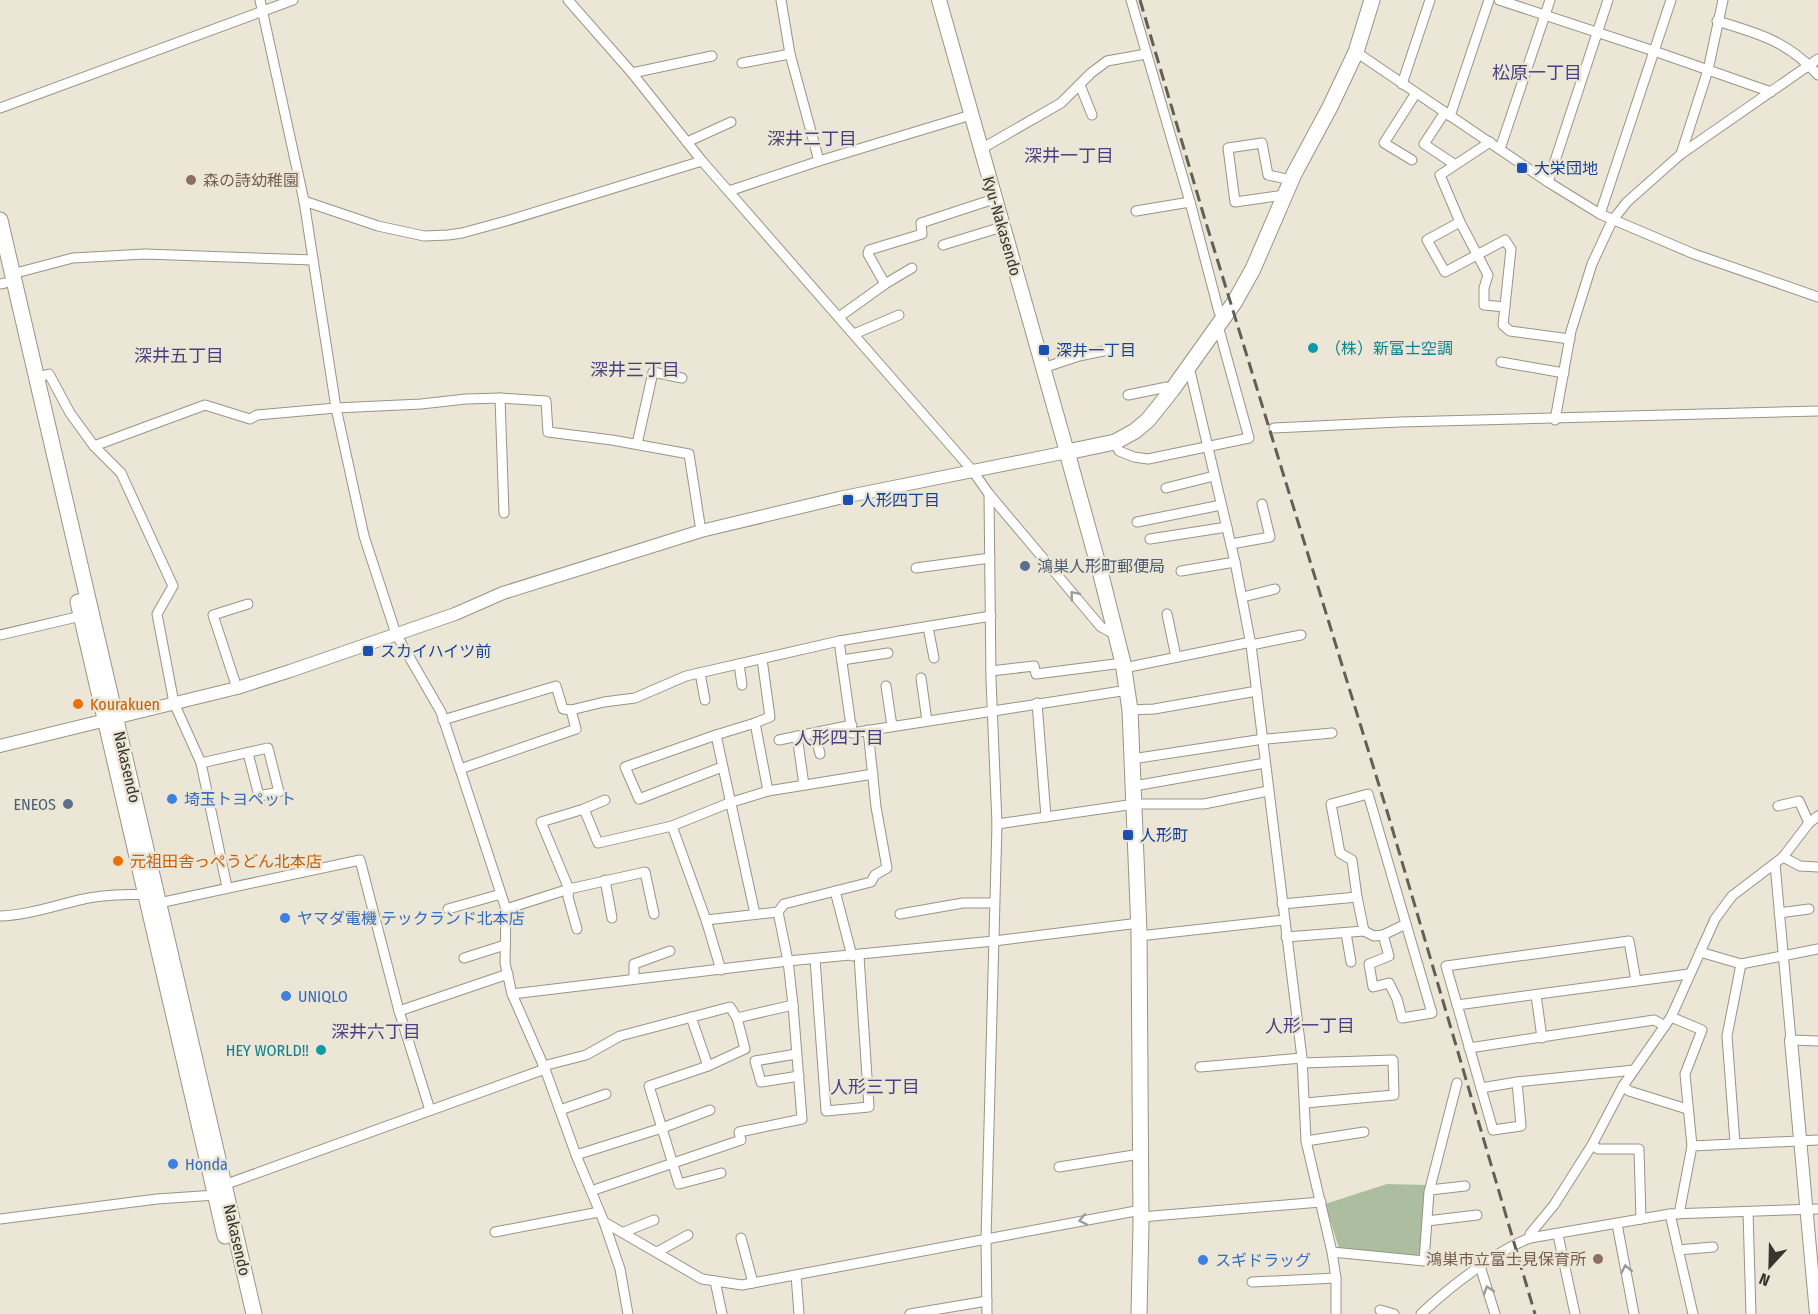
<svg xmlns="http://www.w3.org/2000/svg" width="1818" height="1314" font-family="'Fira Sans Condensed','Noto Sans JP',sans-serif">
  <rect width="100%" height="100%" fill="#ebe6d6"/>
  <path fill="#adbd9f" d="M1387,1184L1427,1185L1420,1253L1417,1255L1339,1248L1325,1204Z"/>
  <g fill="none" stroke-linecap="round" stroke-linejoin="round">
    <defs>
      <g id="minor">
        <path d="M260,0L304,201L336,408L364,536L396,634L441,712L460,769L506,909L505,963L512,994L545,1069L576,1155L604,1222L620,1269L628,1314"/>
        <path d="M568,0L632,73L702,161L972,470L989,494L1101,627L1116,635"/>
        <path d="M1131,0L1190,202L1219,312L1223,318"/>
        <path d="M1499,0L1654,51L1771,92"/>
        <path d="M1717,21C1758,33 1789,42 1818,75"/>
        <path d="M1356,52L1548,182L1600,214L1694,254L1818,297"/>
        <path d="M742,63L790,54"/>
        <path d="M632,73L712,56"/>
        <path d="M1402,84L1430,0"/>
        <path d="M1080,85L1092,115"/>
        <path d="M0,108L293,0"/>
        <path d="M1445,112L1424,144L1454,164"/>
        <path d="M1450,116L1489,0"/>
        <path d="M687,142L731,122"/>
        <path d="M1490,142L1440,175L1460,222L1488,275L1484,288V305L1505,307"/>
        <path d="M981,149L1061,103L1091,73L1107,61L1146,54"/>
        <path d="M1500,149L1550,0"/>
        <path d="M1681,154L1708,70L1723,0"/>
        <path d="M1412,160L1384,143L1416,93"/>
        <path d="M819,161L971,115"/>
        <path d="M1548,182L1608,0"/>
        <path d="M729,191L819,161L790,54L781,0"/>
        <path d="M1284,195L1235,202L1228,148L1262,143L1268,175L1291,180"/>
        <path d="M304,201L378,226L424,236L448,235L462,233L506,221L702,161"/>
        <path d="M1136,211L1190,202"/>
        <path d="M1600,214L1671,0"/>
        <path d="M1460,222L1427,240L1445,272L1505,240L1511,249L1503,325L1510,331L1570,339"/>
        <path d="M943,245L1002,227"/>
        <path d="M12,274L73,258L145,254L313,260"/>
        <path d="M0,284L5,283"/>
        <path d="M885,284L868,254L869,250L922,234L921,223L994,199"/>
        <path d="M839,317L885,284L912,268"/>
        <path d="M854,334L899,315"/>
        <path d="M1501,362L1564,373"/>
        <path d="M1043,368L1079,356L1108,350"/>
        <path d="M1187,369L1190,371L1235,562L1251,645L1302,1058L1306,1141L1332,1252L1336,1278V1314"/>
        <path d="M36,378L49,374L70,413L94,446L205,405L250,419L257,415L336,408L421,404L466,399L500,398L546,401L548,432L612,440L689,454L701,531"/>
        <path d="M1128,395L1167,387L1172,390"/>
        <path d="M500,398L504,513"/>
        <path d="M1555,420L1571,331L1592,264L1612,221L1627,202L1681,154L1818,59"/>
        <path d="M1274,428L1400,422L1818,411"/>
        <path d="M1115,442L1119,451L1134,457L1148,459L1249,438L1220,333L1216,327"/>
        <path d="M637,444L653,372L682,378"/>
        <path d="M94,446L121,473L173,586L157,614L174,703L201,763L227,887"/>
        <path d="M1166,488L1214,476"/>
        <path d="M1137,522L1221,505"/>
        <path d="M1150,539L1227,527"/>
        <path d="M1231,544L1270,537L1262,504"/>
        <path d="M916,568L990,558"/>
        <path d="M1181,571L1235,562"/>
        <path d="M1243,597L1275,589"/>
        <path d="M1167,614L1176,657"/>
        <path d="M928,627L934,658"/>
        <path d="M0,635L81,616"/>
        <path d="M839,641L852,733L1128,690"/>
        <path d="M1251,645L1301,635"/>
        <path d="M842,660L888,653"/>
        <path d="M739,664L742,685"/>
        <path d="M1124,668L1251,642"/>
        <path d="M991,671L1034,666L1036,674L1123,663"/>
        <path d="M700,673L705,700"/>
        <path d="M921,678L927,721"/>
        <path d="M886,686L892,726"/>
        <path d="M237,688L213,615L248,604"/>
        <path d="M1037,703L1046,817"/>
        <path d="M1130,710L1154,709L1257,691"/>
        <path d="M443,720L556,686L563,709L571,710"/>
        <path d="M755,723L768,791"/>
        <path d="M815,733L820,754"/>
        <path d="M716,735L755,723L770,717L762,659"/>
        <path d="M797,736L804,785"/>
        <path d="M779,740L852,725"/>
        <path d="M1132,759L1257,740L1332,733"/>
        <path d="M201,763L268,748L279,792L259,796L248,753"/>
        <path d="M722,767L639,799L625,767L716,735L755,914"/>
        <path d="M460,769L576,729L571,710L604,702L635,698L686,676L839,641L991,616"/>
        <path d="M1134,786L1265,763"/>
        <path d="M1778,806L1799,801L1809,823"/>
        <path d="M584,809L605,800"/>
        <path d="M997,824L1135,804H1204L1268,791"/>
        <path d="M672,826L729,803L768,791L873,774"/>
        <path d="M1783,857L1800,866L1818,867"/>
        <path d="M1775,864L1791,1040L1818,1041"/>
        <path d="M605,880L612,918"/>
        <path d="M835,891L852,956"/>
        <path d="M1357,897L1352,860L1340,853L1331,804L1368,794L1432,1013L1402,1018L1397,999L1389,983L1373,987L1369,964L1389,956L1383,935L1374,936L1364,931"/>
        <path d="M159,903L360,860L399,1011L430,1110"/>
        <path d="M1282,904L1357,897L1364,931L1286,937"/>
        <path d="M448,909L501,894"/>
        <path d="M506,909L569,889L645,872L654,914"/>
        <path d="M1779,913L1809,909"/>
        <path d="M900,914L963,903H994"/>
        <path d="M0,916C29,915 56,905 84,899C104,894 126,895 146,894"/>
        <path d="M706,920L778,912L784,904L871,882L875,875L887,868L876,807L868,730"/>
        <path d="M577,929L568,897L569,889L541,822L584,809L598,843L672,826L706,920L721,970"/>
        <path d="M1346,933L1351,962"/>
        <path d="M1383,935L1406,924"/>
        <path d="M1139,936L1284,920"/>
        <path d="M1700,952L1741,964L1818,949"/>
        <path d="M464,958L505,945"/>
        <path d="M815,959L826,1111L869,1107L859,956"/>
        <path d="M634,979V964L670,951"/>
        <path d="M512,994L788,961L994,941L1139,923"/>
        <path d="M1536,995L1542,1038"/>
        <path d="M1457,1005L1689,974"/>
        <path d="M399,1011L508,974"/>
        <path d="M691,1017L708,1066"/>
        <path d="M1671,1017L1702,1030L1685,1074L1692,1146"/>
        <path d="M1469,1048L1654,1020L1665,1026"/>
        <path d="M796,1054L755,1061L761,1082L799,1076"/>
        <path d="M1302,1063L1393,1060L1394,1095L1305,1103"/>
        <path d="M543,1066L586,1055L620,1036L730,1007L737,1018"/>
        <path d="M1200,1067L1302,1058"/>
        <path d="M1517,1082L1521,1126L1493,1130L1446,966L1629,941L1636,981"/>
        <path d="M1623,1086L1629,1091L1687,1109"/>
        <path d="M1481,1088L1517,1082L1634,1070"/>
        <path d="M560,1110L606,1094"/>
        <path d="M1306,1141L1364,1132"/>
        <path d="M1735,1143L1727,1036L1741,964"/>
        <path d="M1592,1145L1598,1149H1639L1641,1219"/>
        <path d="M576,1155L662,1128L710,1110"/>
        <path d="M1059,1167L1140,1154"/>
        <path d="M721,1173L679,1184L649,1086L708,1066L745,1049L737,1018L793,1005L788,961L778,912"/>
        <path d="M224,1185L545,1069"/>
        <path d="M1430,1190L1465,1186"/>
        <path d="M591,1191L741,1140L739,1132L802,1119L793,1005"/>
        <path d="M1748,1212L1751,1314"/>
        <path d="M1670,1214L1693,1314"/>
        <path d="M1679,1214L1692,1146L1818,1140"/>
        <path d="M1141,1217L1321,1202"/>
        <path d="M0,1219L157,1199L216,1195"/>
        <path d="M1427,1221L1477,1215"/>
        <path d="M604,1222L702,1279L742,1285L1141,1210"/>
        <path d="M1617,1224L1634,1314"/>
        <path d="M495,1232L599,1212"/>
        <path d="M624,1232L654,1220"/>
        <path d="M1558,1235L1575,1314"/>
        <path d="M741,1238L753,1283"/>
        <path d="M1530,1238V1234L1554,1205L1592,1145L1623,1086L1671,1017L1715,919L1732,896L1783,857L1809,823L1818,816"/>
        <path d="M1678,1250L1713,1247"/>
        <path d="M657,1252L688,1235"/>
        <path d="M1332,1252L1424,1261L1429,1192L1457,1083"/>
        <path d="M1480,1266L1495,1314"/>
        <path d="M796,1275L799,1314"/>
        <path d="M715,1281L722,1314"/>
        <path d="M1252,1282L1336,1278"/>
        <path d="M1380,1310L1394,1314"/>
        <path d="M910,1314L987,1301"/>
        <path d="M987,1314L986,1239L997,824L991,679L989,494"/>
        <path d="M1421,1314C1447,1289 1497,1250 1530,1238L1670,1214L1818,1209"/>
      </g>
      <g id="tertiary">
        <path d="M0,746L237,688L290,671L455,614L503,593L701,531L839,498L1067,452"/>
        <path d="M1791,1040L1816,1314"/>
      </g>
      <path id="secondary" d="M939,0L1067,452"/>
      <path id="primary" d="M1139,1314L1141,1224L1139,931L1130,710L1123,663L1101,575L1067,452L1115,442L1135,431L1148,420L1172,390L1234,303L1253,269L1294,174L1330,107L1356,52L1372,0"/>
      <g id="trunk">
        <path d="M0,220L254,1314"/>
        <path d="M78,602L225,1236"/>
      </g>
    </defs>
    <use href="#minor" stroke="#999486" stroke-width="11"/>
    <use href="#tertiary" stroke="#999486" stroke-width="14"/>
    <use href="#secondary" stroke="#999486" stroke-width="16"/>
    <use href="#primary" stroke="#999486" stroke-width="17"/>
    <use href="#trunk" stroke="#999486" stroke-width="17"/>
    <use href="#minor" stroke="#fff" stroke-width="9"/>
    <use href="#tertiary" stroke="#fff" stroke-width="12"/>
    <use href="#secondary" stroke="#fff" stroke-width="14"/>
    <use href="#primary" stroke="#fff" stroke-width="15"/>
    <use href="#trunk" stroke="#fff" stroke-width="15"/>
    <path stroke="#615f56" stroke-width="3" stroke-dasharray="12 6" stroke-linecap="butt" d="M1140,0L1203,213L1390,821L1535,1314"/>
  </g>
  <defs><path id="oneway-chevron" d="M-2-3.5L2.5 0L-2 3.5" fill="none" stroke-width="1.6" stroke-linecap="round" stroke-linejoin="round" transform="scale(1.5)"/></defs>
  <g stroke="#9b9a97">
    <use href="#oneway-chevron" transform="translate(1074 595) rotate(-130)"/>
    <use href="#oneway-chevron" transform="translate(1083 1220) rotate(168)"/>
    <use href="#oneway-chevron" transform="translate(1626 1269) rotate(-101)"/>
    <use href="#oneway-chevron" transform="translate(1488 1290) rotate(-108)"/>
  </g>
  <g fill="#1a4fb4" stroke="#ebe6d6" stroke-width="2">
    <rect x="1516" y="162" width="12" height="12" rx="3"/>
    <rect x="1038" y="344" width="12" height="12" rx="3"/>
    <rect x="842" y="494" width="12" height="12" rx="3"/>
    <rect x="362" y="645" width="12" height="12" rx="3"/>
    <rect x="1122" y="829" width="12" height="12" rx="3"/>
  </g>
  <g fill="#8d6e63" stroke="#ebe6d6" stroke-width="2">
    <circle cx="191" cy="180" r="6"/>
    <circle cx="1598" cy="1259" r="6"/>
  </g>
  <g fill="#0f9aa8" stroke="#ebe6d6" stroke-width="2">
    <circle cx="1313" cy="348" r="6"/>
    <circle cx="321" cy="1050" r="6"/>
  </g>
  <g fill="#5c6f8a" stroke="#ebe6d6" stroke-width="2">
    <circle cx="1025" cy="566" r="6"/>
    <circle cx="68" cy="804" r="6"/>
  </g>
  <g fill="#e8710a" stroke="#ebe6d6" stroke-width="2">
    <circle cx="78" cy="704" r="6"/>
    <circle cx="118" cy="861" r="6"/>
  </g>
  <g fill="#3f7fe0" stroke="#ebe6d6" stroke-width="2">
    <circle cx="172" cy="799" r="6"/>
    <circle cx="285" cy="918" r="6"/>
    <circle cx="286" cy="996" r="6"/>
    <circle cx="173" cy="1164" r="6"/>
    <circle cx="1203" cy="1260" r="6"/>
  </g>
  <g text-anchor="middle" dominant-baseline="central" stroke-width="5" stroke-linejoin="round" paint-order="stroke">
    <g font-size="16" fill="#164399" stroke="#ebe6d6" text-anchor="start">
      <text x="1534" y="168">大栄団地</text>
      <text x="1056" y="350">深井一丁目</text>
      <text x="860" y="500">人形四丁目</text>
      <text x="380" y="651">スカイハイツ前</text>
      <text x="1140" y="835">人形町</text>
    </g>
    <g font-size="16" fill="#785e54" stroke="#ebe6d6" text-anchor="start">
      <text x="203" y="180">森の詩幼稚園</text>
      <text x="1586" y="1259" text-anchor="end">鴻巣市立富士見保育所</text>
    </g>
    <g font-size="16" fill="#37352f" stroke="#ebe6d6">
      <text transform="translate(1002 226) rotate(74)">Kyu-Nakasendo</text>
      <text transform="translate(127 767) rotate(77)">Nakasendo</text>
      <text transform="translate(237 1240) rotate(77)">Nakasendo</text>
    </g>
    <g font-size="16" fill="#0d838f" stroke="#ebe6d6" text-anchor="start">
      <text x="1325" y="348">（株）新富士空調</text>
      <text x="309" y="1050" text-anchor="end">HEY WORLD!!</text>
    </g>
    <g font-size="16" fill="#4e5e75" stroke="#ebe6d6" text-anchor="start">
      <text x="1037" y="566">鴻巣人形町郵便局</text>
      <text x="56" y="804" text-anchor="end">ENEOS</text>
    </g>
    <g font-size="16" fill="#c56008" stroke="#ebe6d6" text-anchor="start">
      <text x="90" y="704">Kourakuen</text>
      <text x="130" y="861">元祖田舎っぺうどん北本店</text>
    </g>
    <g font-size="16" fill="#366cbe" stroke="#ebe6d6" text-anchor="start">
      <text x="184" y="799">埼玉トヨペット</text>
      <text x="297" y="918">ヤマダ電機 テックランド北本店</text>
      <text x="298" y="996">UNIQLO</text>
      <text x="185" y="1164">Honda</text>
      <text x="1215" y="1260">スギドラッグ</text>
    </g>
    <g font-size="18" fill="#4a4280" stroke="#ebe6d6">
      <text x="1537" y="73">松原一丁目</text>
      <text x="812" y="139">深井二丁目</text>
      <text x="1069" y="156">深井一丁目</text>
      <text x="179" y="356">深井五丁目</text>
      <text x="635" y="370">深井三丁目</text>
      <text x="839" y="738">人形四丁目</text>
      <text x="1310" y="1026">人形一丁目</text>
      <text x="376" y="1032">深井六丁目</text>
      <text x="875" y="1087">人形三丁目</text>
    </g>
  </g>
  <g transform="translate(1770 1266) rotate(202)" stroke="#ebe6d6" stroke-width="4.5" paint-order="stroke">
  <path d="M0-4.5L10 22L0 15L-10 22Z" fill="#37352f"/>
  <text y="-9" font-size="16" font-weight="bold" text-anchor="middle" fill="#37352f">N</text>
  </g>
</svg>
